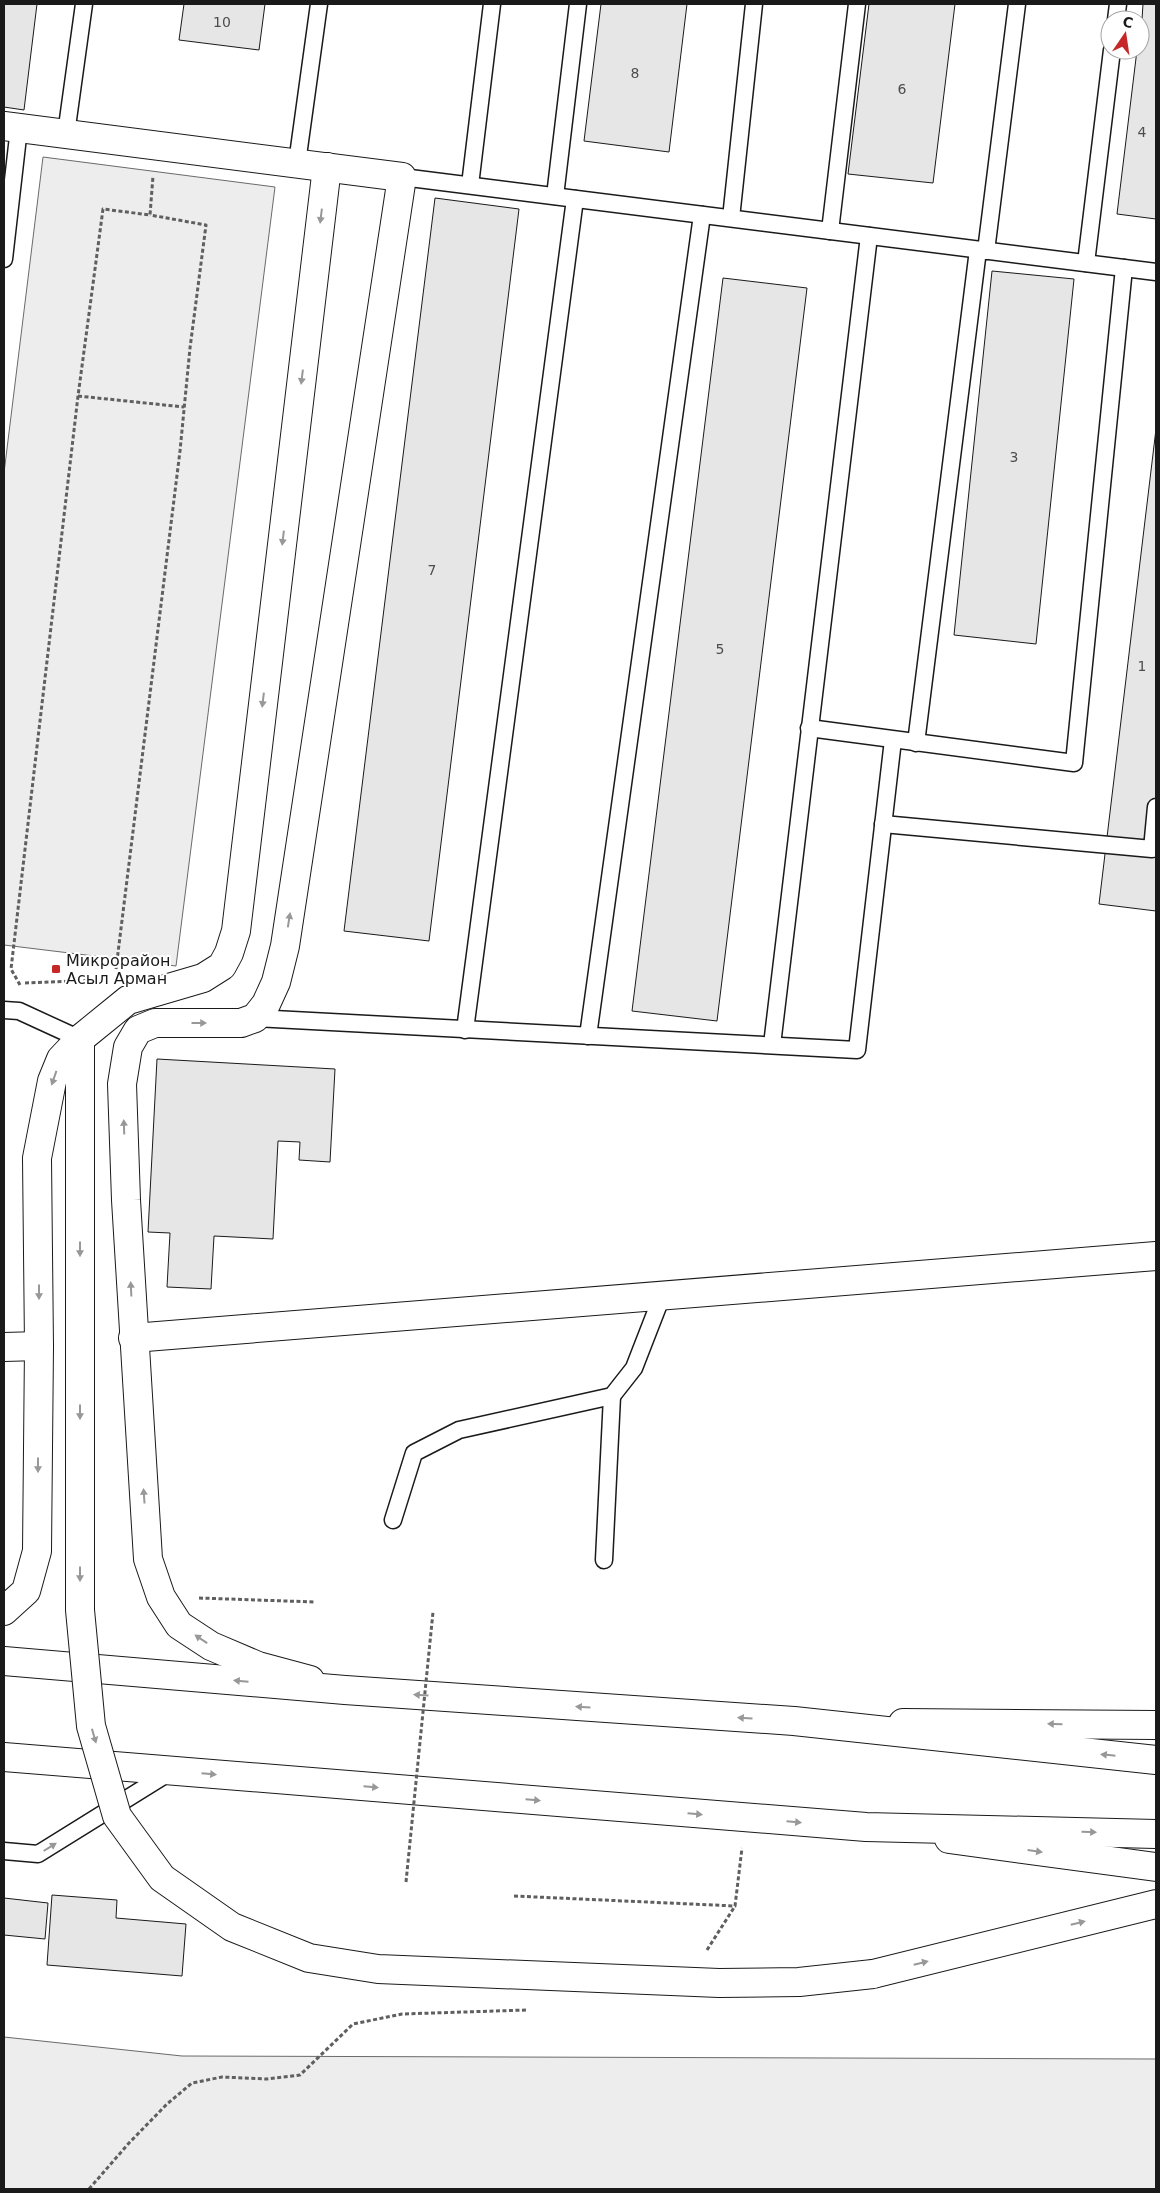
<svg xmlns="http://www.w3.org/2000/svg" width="1160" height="2193" font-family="'DejaVu Sans',sans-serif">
  <rect width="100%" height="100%" fill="#fff"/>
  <g fill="#ededed" stroke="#6a6a6a">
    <path d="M43,157L275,187L176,966L4,945V473Z"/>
    <path d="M4,2037L182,2056L1156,2059V2189H4Z"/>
  </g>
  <g fill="#e6e6e6" stroke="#1a1a1a">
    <path d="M4,4H37L24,110L4,107Z"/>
    <path d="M184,4H265L259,50L179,40Z"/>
    <path d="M601,4H687L669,152L584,141Z"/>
    <path d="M869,4H955L933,183L848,174Z"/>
    <path d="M1143,4H1156V219L1117,214L1137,50H1140Z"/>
    <path d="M435,198L519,209L429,941L344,931Z"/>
    <path d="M992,271L1074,279L1036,644L954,635Z"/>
    <path d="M723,278L807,288L717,1021L632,1011Z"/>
    <path d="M1156,429V911L1099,904Z"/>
    <path d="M157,1059L335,1069L330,1162L299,1160L300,1142L278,1141L273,1239L214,1236L211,1289L167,1287L170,1233L148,1232Z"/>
    <path d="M52,1895L117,1900L116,1918L186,1924L182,1976L47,1965Z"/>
    <path d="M4,1898L48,1903L45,1939L4,1935Z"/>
  </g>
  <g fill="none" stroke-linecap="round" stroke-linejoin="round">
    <defs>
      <g id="lane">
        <path d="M1116,20L1118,4"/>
        <path d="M66,134L84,4"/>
        <path d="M297,163L319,4"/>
        <path d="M402,177L1156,272"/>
        <path d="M470,185L492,4"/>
        <path d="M555,196L578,4"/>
        <path d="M731,218L754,4"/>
        <path d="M830,231L857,4"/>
        <path d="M986,251L1017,4"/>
        <path d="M4,259L19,128"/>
        <path d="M1086,263L1112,50"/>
        <path d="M809,728L1074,763L1124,268"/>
        <path d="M916,743L978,250"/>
        <path d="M883,824L1152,849L1156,807"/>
        <path d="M4,1010L19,1011L80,1039"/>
        <path d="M255,1018L857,1050L893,740"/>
        <path d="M465,1030L575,199"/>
        <path d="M588,1036L702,215"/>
        <path d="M772,1045L869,236"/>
        <path d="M393,1520L414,1453L459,1430L612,1396L634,1368L662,1296"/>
        <path d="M604,1560L612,1396"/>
        <path d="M4,1851L38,1854L170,1772"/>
      </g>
      <g id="secondary">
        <path d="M4,126L402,177L285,946L276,982L266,1004L255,1018L241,1023H155L138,1030L128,1047L122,1084L126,1200L148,1559L161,1597L179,1625L211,1646L258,1666L310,1680"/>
        <path d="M80,1200V1039"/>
        <path d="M133,1338L1156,1256"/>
        <path d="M4,1347L39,1346"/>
        <path d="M4,1611L26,1591L37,1551L39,1346L37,1158L52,1081L61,1059L80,1039L128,1000L203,978L222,966L229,953L236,931L327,167"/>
        <path d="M903,1723L1156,1725"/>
        <path d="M949,1839L1156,1867"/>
        <path d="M873,1974L1156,1904"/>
      </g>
      <g id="highway">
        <path d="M4,1661L345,1690L794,1721L1156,1760"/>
        <path d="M4,1757L866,1827L1156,1834"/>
      </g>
    </defs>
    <use href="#lane" stroke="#1a1a1a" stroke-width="19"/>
    <use href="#secondary" stroke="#1a1a1a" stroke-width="30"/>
    <use href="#highway" stroke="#1a1a1a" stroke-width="30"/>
    <g stroke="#5f5f5f" stroke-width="3" stroke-dasharray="4 2.5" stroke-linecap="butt">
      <path d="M78,396L184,407"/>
      <path d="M116,969L180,451L190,348L206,225L150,215"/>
      <path d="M25,983L99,980"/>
      <path d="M20,985L11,969L78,396L103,209L150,215L153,176"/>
      <path d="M199,1598L315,1602"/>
      <path d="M514,1896L735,1906L742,1848"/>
      <path d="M707,1950L735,1906"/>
      <path d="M89,2189L129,2143L167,2104L192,2083L222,2077L267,2079L300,2075L353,2024L402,2014L527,2010"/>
    </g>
    <use href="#lane" stroke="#fff" stroke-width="16"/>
    <use href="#secondary" stroke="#fff" stroke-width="28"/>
    <use href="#highway" stroke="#fff" stroke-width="28"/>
    <defs>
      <path id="secondary-bridge" d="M80,1200V1610L91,1726L117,1816L162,1878L232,1927L309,1958L378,1969L719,1983L799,1982L873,1974"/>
    </defs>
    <use href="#secondary-bridge" stroke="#1a1a1a" stroke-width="30" stroke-linecap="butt"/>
    <path stroke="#5f5f5f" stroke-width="3" stroke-dasharray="4 2.5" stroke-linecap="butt" d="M406,1882L433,1612"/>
    <use href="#secondary-bridge" stroke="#fff" stroke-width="28"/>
  </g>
  <defs><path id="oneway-solid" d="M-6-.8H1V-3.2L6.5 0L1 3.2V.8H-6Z" transform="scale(1.25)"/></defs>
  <g fill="#989898">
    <use href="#oneway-solid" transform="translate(321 216) rotate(97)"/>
    <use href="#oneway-solid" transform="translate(302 377) rotate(97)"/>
    <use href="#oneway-solid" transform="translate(283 538) rotate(97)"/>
    <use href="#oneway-solid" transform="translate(263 700) rotate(97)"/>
    <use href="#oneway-solid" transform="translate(289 920) rotate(-81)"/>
    <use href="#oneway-solid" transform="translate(199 1023)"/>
    <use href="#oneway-solid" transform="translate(54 1078) rotate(109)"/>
    <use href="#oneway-solid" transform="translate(124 1127) rotate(-92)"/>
    <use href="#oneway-solid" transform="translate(80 1249) rotate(90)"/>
    <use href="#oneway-solid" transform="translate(131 1289) rotate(-93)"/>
    <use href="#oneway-solid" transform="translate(39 1292) rotate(90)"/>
    <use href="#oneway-solid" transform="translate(80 1412) rotate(90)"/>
    <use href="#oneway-solid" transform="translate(38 1465) rotate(90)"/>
    <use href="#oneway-solid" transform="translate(144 1496) rotate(-94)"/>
    <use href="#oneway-solid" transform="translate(80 1574) rotate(90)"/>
    <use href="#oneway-solid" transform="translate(201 1639) rotate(-146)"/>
    <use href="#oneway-solid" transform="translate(241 1681) rotate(-175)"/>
    <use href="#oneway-solid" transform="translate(421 1695) rotate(-176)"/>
    <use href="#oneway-solid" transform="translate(583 1707) rotate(-176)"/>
    <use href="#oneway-solid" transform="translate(745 1718) rotate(-176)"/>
    <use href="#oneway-solid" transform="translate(1055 1724) rotate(-179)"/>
    <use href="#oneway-solid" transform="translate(94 1736) rotate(74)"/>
    <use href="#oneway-solid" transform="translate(1108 1755) rotate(-174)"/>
    <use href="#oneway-solid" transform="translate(209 1774) rotate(5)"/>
    <use href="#oneway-solid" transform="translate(371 1787) rotate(5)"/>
    <use href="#oneway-solid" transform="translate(533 1800) rotate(5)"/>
    <use href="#oneway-solid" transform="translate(695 1814) rotate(5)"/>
    <use href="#oneway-solid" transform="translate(794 1822) rotate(5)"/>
    <use href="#oneway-solid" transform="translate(1089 1832) rotate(1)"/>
    <use href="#oneway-solid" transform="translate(50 1847) rotate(-32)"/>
    <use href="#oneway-solid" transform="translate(1035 1851) rotate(8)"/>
    <use href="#oneway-solid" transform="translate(1078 1923) rotate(-14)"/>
    <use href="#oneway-solid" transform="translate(921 1963) rotate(-14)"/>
  </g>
  <rect fill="#c62828" stroke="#fff" stroke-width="2" x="51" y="964" width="10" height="10" rx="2.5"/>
  <g text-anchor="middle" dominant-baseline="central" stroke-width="4" stroke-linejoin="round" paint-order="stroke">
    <g font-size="14" fill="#4d4d4d">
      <text x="222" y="22">10</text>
      <text x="635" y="73">8</text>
      <text x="902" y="89">6</text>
      <text x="1142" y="132">4</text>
      <text x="1014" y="457">3</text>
      <text x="432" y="570">7</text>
      <text x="720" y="649">5</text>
      <text x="1142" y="666">1</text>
    </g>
    <g font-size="16" fill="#1a1a1a" stroke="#fff" text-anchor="start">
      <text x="66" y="960">Микрорайон<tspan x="66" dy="18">Асыл Арман</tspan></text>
    </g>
  </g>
  <rect width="1160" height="2193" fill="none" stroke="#1a1a1a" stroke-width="10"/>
  <g transform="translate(1125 35) rotate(13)"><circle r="24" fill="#ffffff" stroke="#a3a3a3"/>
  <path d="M0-4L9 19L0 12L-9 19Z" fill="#c62828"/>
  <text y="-8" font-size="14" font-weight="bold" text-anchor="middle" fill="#1a1a1a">С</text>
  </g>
</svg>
